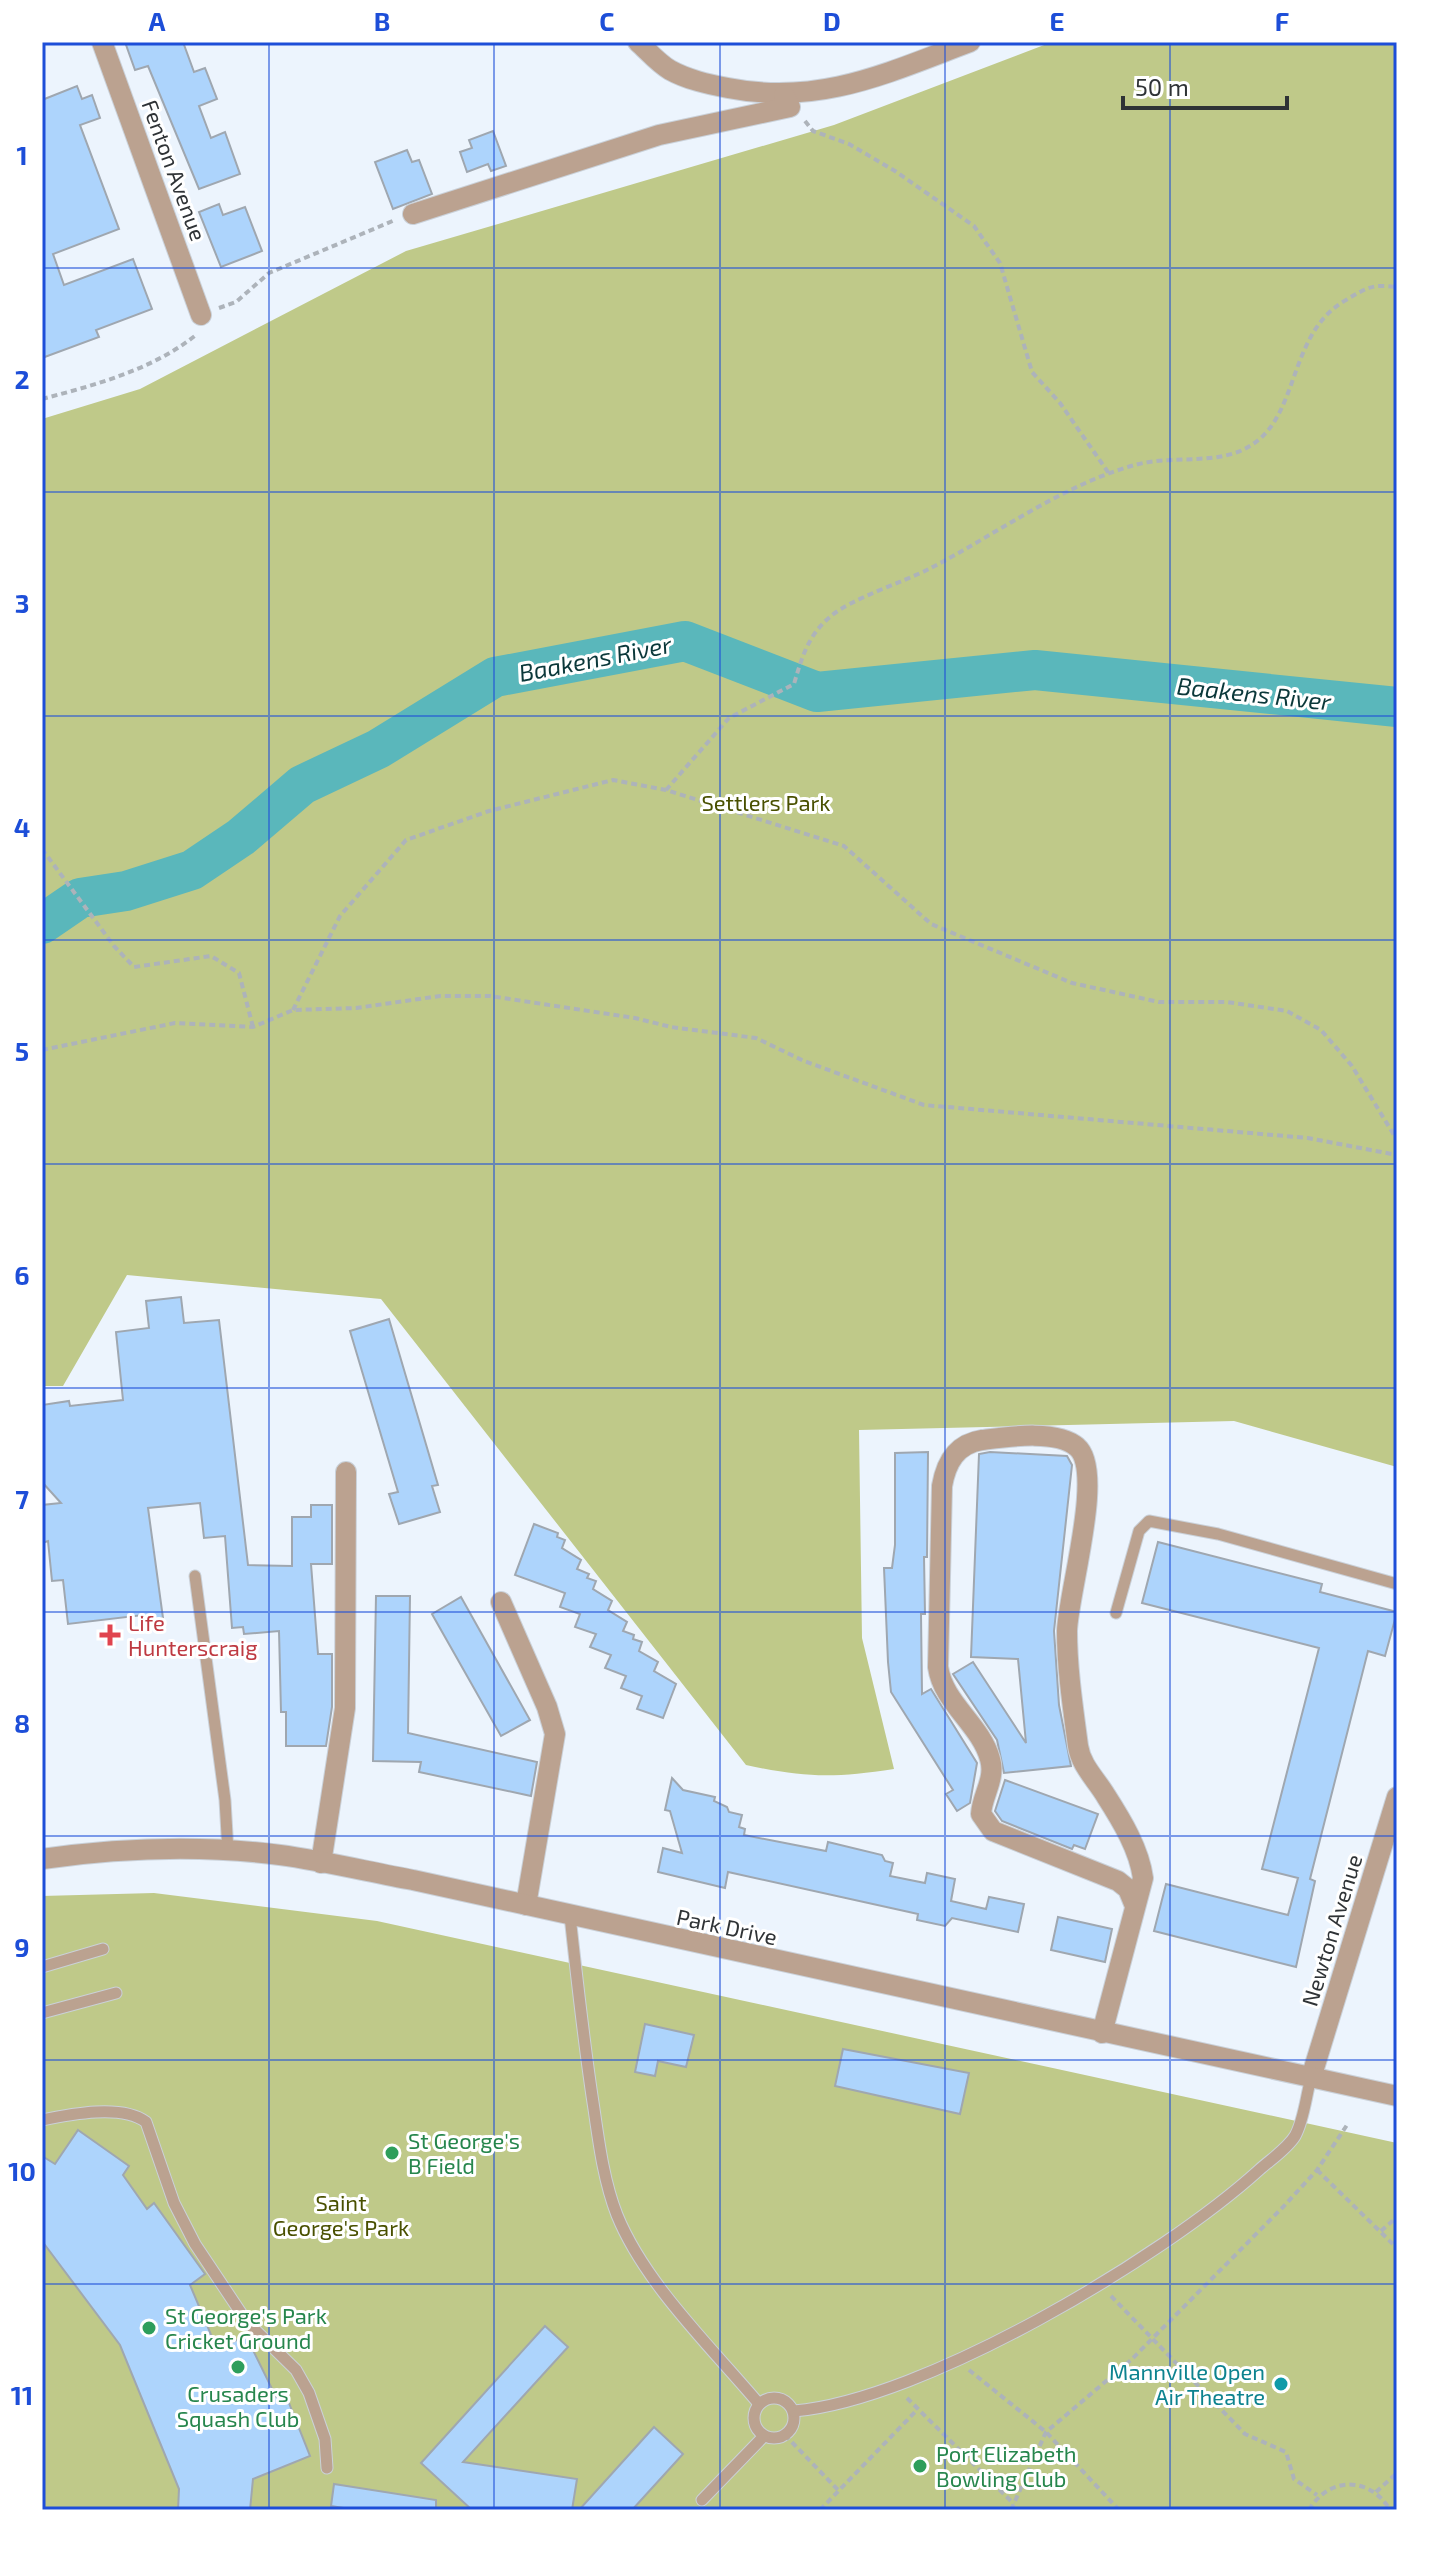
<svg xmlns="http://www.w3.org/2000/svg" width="1439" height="2552" font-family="'Exo 2',sans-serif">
  <rect width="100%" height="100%" fill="#ecf4fd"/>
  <g fill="#bfc989">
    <path d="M1052,42H1397V1467L1234,1421L859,1430L862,1638L894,1769C834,1778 806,1778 746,1765L381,1299L127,1275L63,1386H42V419L140,389L406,251L834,125Z"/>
    <path d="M154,1893L377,1921L1397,2143V2510H42V1896Z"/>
  </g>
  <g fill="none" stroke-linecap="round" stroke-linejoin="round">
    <path stroke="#5ab7bb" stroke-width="40" d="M42,924L80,898L126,891L192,870L241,837L302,785L378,749L495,677L685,641L817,692L1035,670L1397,707"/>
  </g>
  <g fill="#add4fc" stroke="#9fa7b0" stroke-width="2">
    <path d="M125,42H183L194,72L205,68L217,99L199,106L211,138L225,132L240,174L199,189L148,66L135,70Z"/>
    <path d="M77,86L82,99L92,95L100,118L80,125L119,229L53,254L64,285L133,259L152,309L96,330L99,337L42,358V100Z"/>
    <path d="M493,131L506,166L491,171L488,164L467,172L460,152L472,148L469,140Z"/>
    <path d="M407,150L412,162L419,160L432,194L393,209L375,162Z"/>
    <path d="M219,204L223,215L245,207L262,251L221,267L199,212Z"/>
    <path d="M181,1297L184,1323L219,1320L248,1565L292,1566V1517H311V1505H332V1564H311L318,1654H332V1707L326,1746H286V1712H281L279,1631L244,1634L243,1627L232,1628L225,1536L204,1538L200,1503L148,1508L163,1618L144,1621L143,1615L68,1624L63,1580L52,1581L48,1541L42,1543V1505L61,1503L42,1482V1405L69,1401L70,1406L123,1400L116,1332L149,1328L146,1301Z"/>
    <path d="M389,1319L438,1485L432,1486L440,1512L399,1524L389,1494L398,1492L350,1331Z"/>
    <path d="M928,1452L927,1557H924L925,1614H921L922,1694L931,1689L977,1763L970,1803L957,1811L946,1794L953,1790L891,1692L888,1662L884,1568H892L895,1545V1453Z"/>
    <path d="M990,1452L1067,1456L1072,1465L1054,1631L1059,1705L1071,1766L1004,1773L997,1740L953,1674L973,1662L1026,1743L1018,1659L971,1657L979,1454Z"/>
    <path d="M534,1524L558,1533L557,1537L565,1540L562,1548L581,1560L577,1569L589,1574L587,1578L596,1581L593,1589L612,1601L608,1610L627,1622L623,1631L634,1635L633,1639L642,1642L639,1651L658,1662L654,1671L676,1684L663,1718L637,1709L642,1696L621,1688L626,1676L605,1668L611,1655L590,1647L596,1634L575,1627L580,1614L560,1607L565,1593L515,1575Z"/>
    <path d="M1158,1542L1322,1584L1320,1592L1397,1612L1385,1656L1368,1651L1310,1879L1315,1881L1296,1967L1154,1931L1166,1884L1288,1915L1298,1878L1262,1869L1319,1648L1142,1603Z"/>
    <path d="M376,1596H410L408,1733L537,1762L531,1796L419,1772L421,1762L373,1761Z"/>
    <path d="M461,1597L530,1720L501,1736L432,1614Z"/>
    <path d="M672,1778L683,1790L715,1797L714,1801L727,1807L729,1812L742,1815L739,1827L745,1829L744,1835L826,1851L828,1842L882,1855L885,1861L893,1863L890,1876L925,1883L927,1873L955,1879L951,1901L986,1909L989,1897L1024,1904L1018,1932L952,1918L945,1926L917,1920L918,1914L909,1912L728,1872L725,1888L658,1872L663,1848L682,1853L670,1811L665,1810Z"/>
    <path d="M1005,1780L1098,1814L1085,1849L1074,1845L1072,1849L1002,1821L995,1811Z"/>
    <path d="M1058,1917L1112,1929L1105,1962L1051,1950Z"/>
    <path d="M645,2024L694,2035L686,2067L658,2061L655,2076L635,2072Z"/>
    <path d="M843,2049L969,2073L960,2114L835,2086Z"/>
    <path d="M78,2130L129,2166L123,2175L147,2209L154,2203L205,2274L190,2285L217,2349L246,2336L276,2397L285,2393L310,2456L253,2479L250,2510H178L179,2489L120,2345L42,2241V2156L55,2164Z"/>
    <path d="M545,2326L568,2347L463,2462L577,2479L572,2510H472L421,2463Z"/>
    <path d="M654,2427L683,2454L632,2510H579Z"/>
    <path d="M334,2484L436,2500V2510H356L331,2506Z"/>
  </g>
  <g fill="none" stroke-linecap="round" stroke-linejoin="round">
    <defs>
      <g id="service">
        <path d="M195,1576L225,1800L228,1852"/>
        <path d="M1116,1613L1139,1531L1149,1521L1218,1534L1397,1584"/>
        <path d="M570,1916C577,1980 584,2045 594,2109C599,2144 604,2182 617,2215C645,2284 712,2348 759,2404"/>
        <path d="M42,1967L103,1949"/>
        <path d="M42,2013L116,1993"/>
        <path d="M42,2120C71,2114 122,2104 146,2122L174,2203L195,2244L247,2322L296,2370L309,2393L325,2439L327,2468"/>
        <circle cx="774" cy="2418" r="20"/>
        <path d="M794,2411C924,2400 1162,2258 1259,2170C1270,2160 1287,2149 1295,2136C1304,2120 1306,2096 1311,2078"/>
        <path d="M702,2500L764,2436"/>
      </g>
      <g id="minor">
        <path d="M102,42L201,315"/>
        <path d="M638,42C648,51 658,63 670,70C688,80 708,84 728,88C819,106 887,73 970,42"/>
        <path d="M413,214L659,135L790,107L784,95"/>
        <path d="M501,1602L547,1707L555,1734L526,1905"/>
        <path d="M321,1863L345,1708L346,1472"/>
        <path d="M1102,2033L1143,1878C1139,1849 1122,1821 1106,1796C1096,1779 1081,1766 1078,1746C1073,1708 1067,1669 1067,1631C1068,1593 1105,1471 1077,1447C1057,1429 1006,1437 982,1440C956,1444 946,1463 942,1486L938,1667C943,1703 981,1725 990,1759C996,1779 982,1795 981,1814L993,1831L1118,1881L1128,1889L1135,1906"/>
        <path d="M1311,2078L1397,1797"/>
      </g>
      <path id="tertiary" d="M42,1859C120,1848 202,1845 280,1855C325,1861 369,1872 413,1880L1397,2096"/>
    </defs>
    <use href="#service" stroke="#cad1d9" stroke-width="13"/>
    <use href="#minor" stroke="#cad1d9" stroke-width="22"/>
    <use href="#tertiary" stroke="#cad1d9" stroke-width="22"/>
    <g stroke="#adb3ba" stroke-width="4" stroke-dasharray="6 4" stroke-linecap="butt">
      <path d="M805,121L813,131L849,144L895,171L974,226L1000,263L1032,372L1060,403L1110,475"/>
      <path d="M219,308L236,302L269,273L395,220"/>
      <path d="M42,399C95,385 152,370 196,335"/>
      <path d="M666,790L729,718L794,684C802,657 808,635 831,616C851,599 903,582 929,569C995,535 1064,484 1135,465C1173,454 1220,467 1253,444C1300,413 1288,333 1346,300C1368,287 1372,284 1397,287"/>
      <path d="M42,849L114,946L134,967L211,956L239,973L253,1027"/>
      <path d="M293,1010L340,916L406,840L489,811L613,780L666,790L844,846L931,924L1072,983L1159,1002H1227L1287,1011L1321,1030L1352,1066L1397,1140"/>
      <path d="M42,1050L175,1023L253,1027L293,1010L356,1008L440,996H490L635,1018L671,1027L756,1038L804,1061L924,1105L1308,1138L1397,1155"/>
      <path d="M1317,2170L1397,2248"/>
      <path d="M1381,2231L1397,2217"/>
      <path d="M1111,2296L1245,2434L1286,2452L1294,2479L1317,2495"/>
      <path d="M969,2370L1046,2432L1119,2510"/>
      <path d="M907,2398L1014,2504"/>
      <path d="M785,2435L839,2491"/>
      <path d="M1376,2492L1397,2473"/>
      <path d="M820,2510L916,2411"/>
      <path d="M1011,2510L1046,2432L1131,2360L1284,2206L1317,2170L1347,2125"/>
      <path d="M1309,2510C1329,2476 1370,2476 1390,2510"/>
    </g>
    <use href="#service" stroke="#bba290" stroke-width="11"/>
    <use href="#minor" stroke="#bba290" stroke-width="20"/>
    <use href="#tertiary" stroke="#bba290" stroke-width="20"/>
  </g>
  <path fill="none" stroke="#1d4ed8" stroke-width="2" stroke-opacity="0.55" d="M269,42V2510M494,42V2510M720,42V2510M945,42V2510M1170,42V2510M42,268H1397M42,492H1397M42,716H1397M42,940H1397M42,1164H1397M42,1388H1397M42,1612H1397M42,1836H1397M42,2060H1397M42,2284H1397"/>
  <path fill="#e0444e" stroke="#fff" stroke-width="3" d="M106 1623h8v8h8v8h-8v8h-8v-8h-8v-8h8z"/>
  <g fill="#2e9e5b" stroke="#fff" stroke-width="3">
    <circle cx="392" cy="2153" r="8"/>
    <circle cx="149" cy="2328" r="8"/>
    <circle cx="238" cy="2367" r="8"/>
    <circle cx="920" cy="2466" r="8"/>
  </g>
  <circle fill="#0f9aa8" stroke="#fff" stroke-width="3" cx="1281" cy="2384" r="8"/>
  <g text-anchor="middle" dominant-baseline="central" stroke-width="6" stroke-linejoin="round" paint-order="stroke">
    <g font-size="22" fill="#2f3336" stroke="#fff">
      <text transform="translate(175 170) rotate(70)">Fenton Avenue</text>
      <text transform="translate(727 1926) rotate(12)">Park Drive</text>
      <text transform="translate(1331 1930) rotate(-73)">Newton Avenue</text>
    </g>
    <g font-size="22" fill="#495000" stroke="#fff">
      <text x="766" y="802">Settlers Park</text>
      <text x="341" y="2202">Saint<tspan x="341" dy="25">George's Park</tspan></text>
    </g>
    <g font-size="22" fill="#be3a42" stroke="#fff" text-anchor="start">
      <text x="128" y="1622">Life<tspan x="128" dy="25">Hunterscraig</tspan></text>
    </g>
    <g font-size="22" fill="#27864d" stroke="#fff" text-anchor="start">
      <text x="408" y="2140">St George's<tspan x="408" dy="25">B Field</tspan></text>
      <text x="165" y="2315">St George's Park<tspan x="165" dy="25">Cricket Ground</tspan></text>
      <text x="238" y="2393" text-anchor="middle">Crusaders<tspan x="238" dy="25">Squash Club</tspan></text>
      <text x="936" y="2453">Port Elizabeth<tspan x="936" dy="25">Bowling Club</tspan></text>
    </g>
    <g font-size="22" fill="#0d838f" stroke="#fff" text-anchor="end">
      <text x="1265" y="2371">Mannville Open<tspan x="1265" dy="25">Air Theatre</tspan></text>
    </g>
    <g font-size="24" font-style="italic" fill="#0b383a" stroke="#fff">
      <text transform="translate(595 658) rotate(-11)">Baakens River</text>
      <text transform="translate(1254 693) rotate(6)">Baakens River</text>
    </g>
  </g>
  <rect width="1439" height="2552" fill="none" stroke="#ffffff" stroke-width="88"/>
  <path d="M1123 96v12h164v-12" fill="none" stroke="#2f3336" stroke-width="4"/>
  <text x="1135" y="96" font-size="24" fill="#2f3336" stroke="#ffffff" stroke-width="6" paint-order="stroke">50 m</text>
  <rect x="44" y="44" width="1351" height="2464" fill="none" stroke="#1d4ed8" stroke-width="3"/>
  <g font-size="26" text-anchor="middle" font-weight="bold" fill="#1d4ed8">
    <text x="157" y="31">A</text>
    <text x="382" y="31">B</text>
    <text x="607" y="31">C</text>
    <text x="832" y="31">D</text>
    <text x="1057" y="31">E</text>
    <text x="1282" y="31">F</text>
    <text x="22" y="165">1</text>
    <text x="22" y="389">2</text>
    <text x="22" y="613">3</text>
    <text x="22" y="837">4</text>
    <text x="22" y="1061">5</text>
    <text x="22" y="1285">6</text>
    <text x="22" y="1509">7</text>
    <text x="22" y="1733">8</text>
    <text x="22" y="1957">9</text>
    <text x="22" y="2181">10</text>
    <text x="22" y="2405">11</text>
  </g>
</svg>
